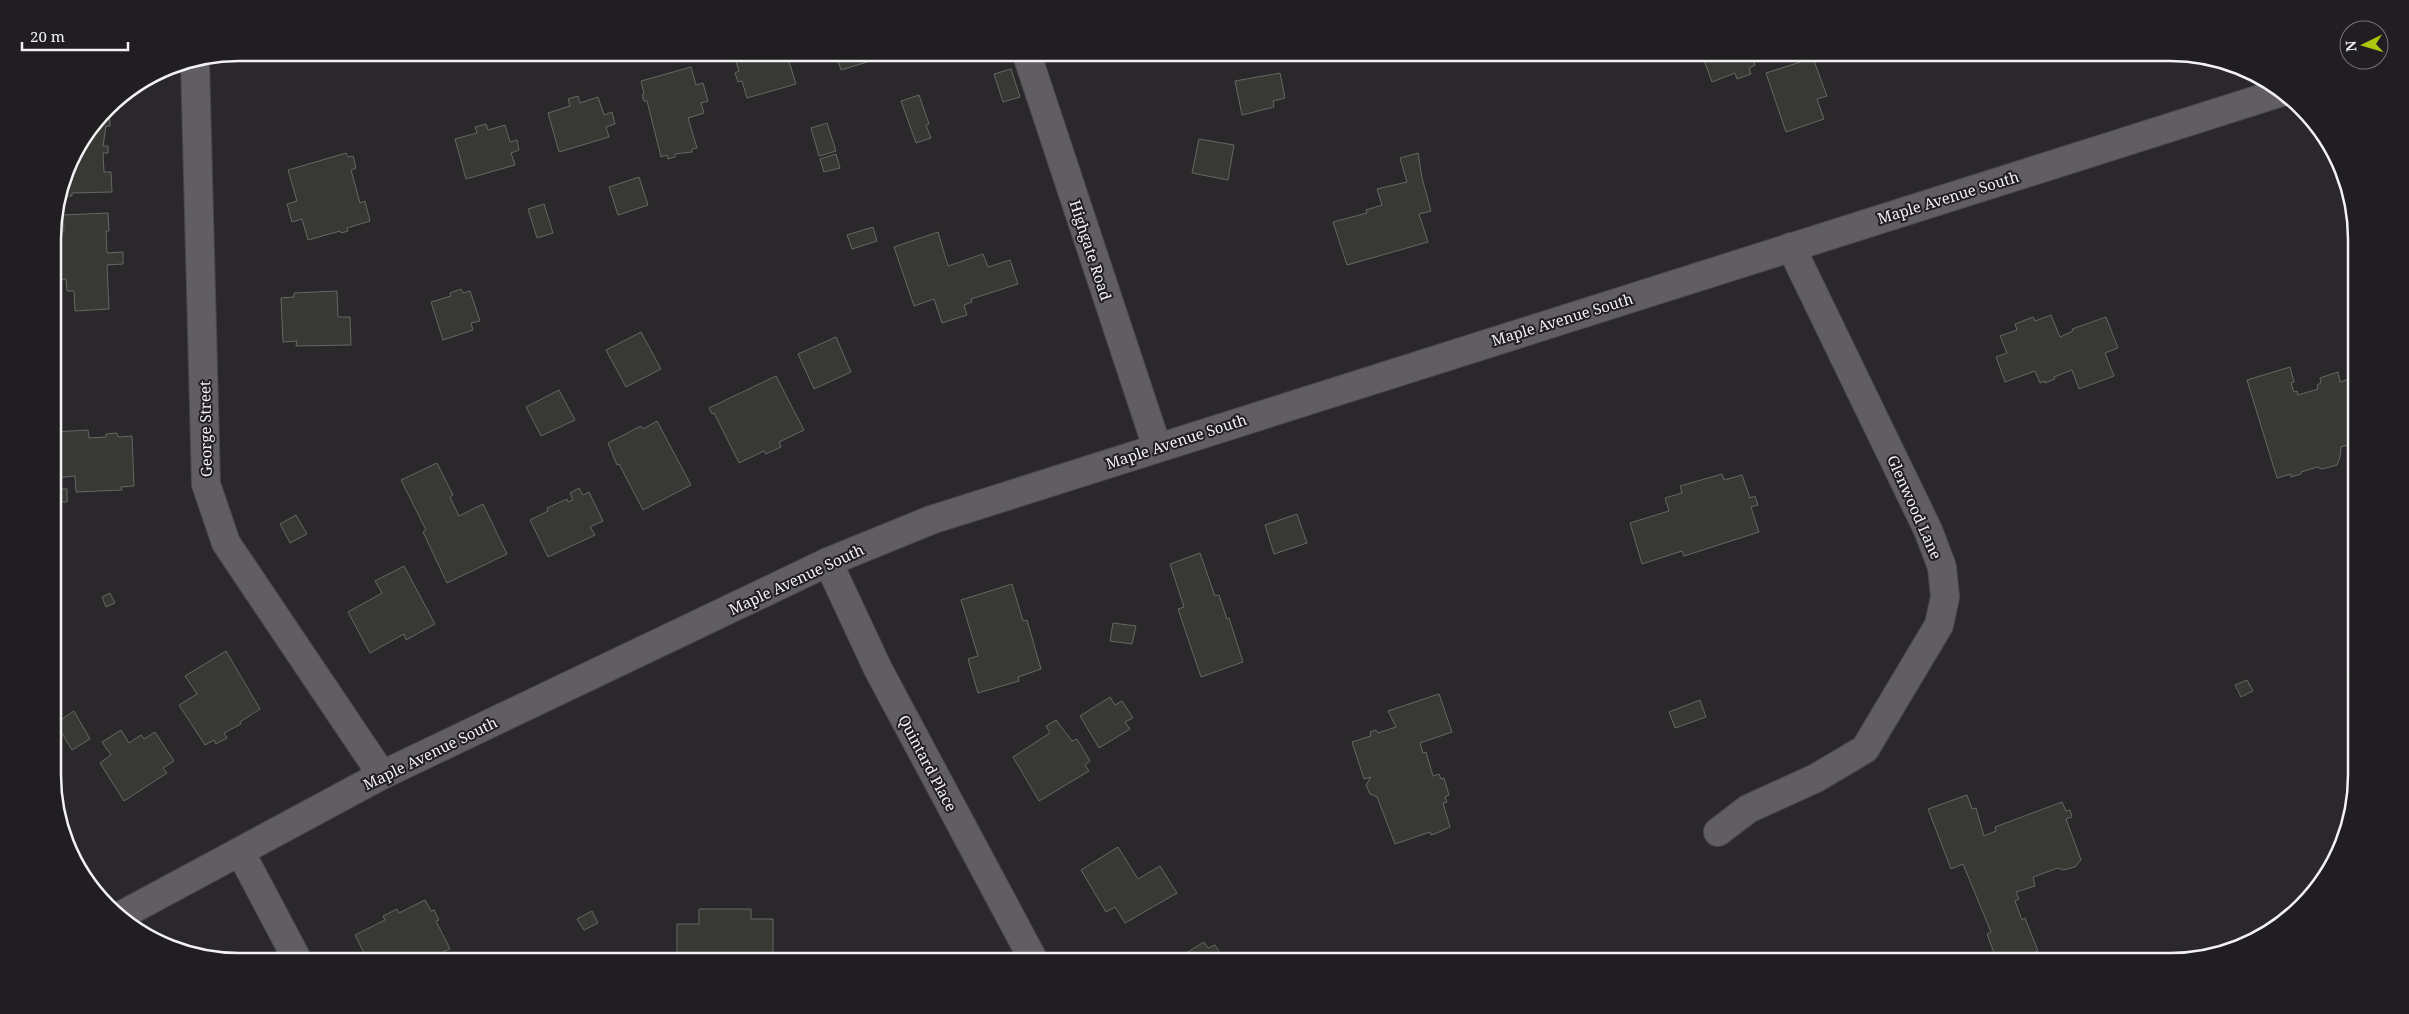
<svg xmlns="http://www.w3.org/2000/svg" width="2409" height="1014" font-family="'Noto Serif',serif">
  <rect width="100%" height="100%" fill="#2b282c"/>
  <g fill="#383934" stroke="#666762">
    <path d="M747,52H786L796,84L747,98L742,81L738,82L735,73L739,71L734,56Z"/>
    <path d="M835,52H889L890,55L841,70Z"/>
    <path d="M1701,52H1751L1755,65L1749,68L1751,74L1737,79L1735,73L1712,82Z"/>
    <path d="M1813,58L1827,96L1817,99L1824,119L1786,132L1766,73Z"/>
    <path d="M691,67L696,85L703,83L708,101L701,103L704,113L688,118L697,148L692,149V152L675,154V157L668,159L667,155L661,157L647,101H644L642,95L644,94L641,81Z"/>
    <path d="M1011,69L1020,97L1003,102L994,74Z"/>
    <path d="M1280,73L1285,98L1273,101L1274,107L1242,115L1235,81Z"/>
    <path d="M919,95L929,124L926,125L931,138L916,143L901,101Z"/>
    <path d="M578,96L580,103L598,97L604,115L612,112L615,124L606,127L609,137L559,152L548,113L570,106L568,99Z"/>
    <path d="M109,108L110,126H106L103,146H108V153H103L104,172H111L112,192L72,193V196H61L72,157Z"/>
    <path d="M827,123L836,151L819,156L811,128Z"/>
    <path d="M486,124L488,130L505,125L510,142L517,140L519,150L511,153L515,165L466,179L455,139L477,133L475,127Z"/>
    <path d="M1199,139L1234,145L1228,180L1192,173Z"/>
    <path d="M346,153L348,157L353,156L356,168L351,170L360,203L365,201L370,221L347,228L348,231L341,233L340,231L308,240L302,219L292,222L287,204L297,201L288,170Z"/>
    <path d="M1418,153L1422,178L1431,211L1419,214L1428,242L1347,265L1333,222L1367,213L1366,210L1382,205L1377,189L1407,182L1400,158Z"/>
    <path d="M836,154L840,168L824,172L820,159Z"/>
    <path d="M639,177L648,205L618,215L609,187Z"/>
    <path d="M544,204L553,233L537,238L528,209Z"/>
    <path d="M108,213L109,231H106L107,253L123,252V264L107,265L109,309L75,311L74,291H67L66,279L53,280V231H64L63,215Z"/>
    <path d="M873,227L877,241L852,249L847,235Z"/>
    <path d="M938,232L948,266L983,254L988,267L1010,260L1018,284L971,299L972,302L964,305L967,315L942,323L934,299L914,306L894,247Z"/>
    <path d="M461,289L463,293L470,291L480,321L471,323L473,330L443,340L431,302L451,296L450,293Z"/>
    <path d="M337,291L338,317H350L351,345L296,346L297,341L283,342L281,298L294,297V293Z"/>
    <path d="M2051,315L2060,337L2073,331L2072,329L2106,317L2118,348L2105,353L2114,376L2079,389L2072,370L2054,377L2055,379L2045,383V381L2040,383L2035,371L2005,382L1996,357L2007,353L2000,336L2017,330L2015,324L2033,317L2035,321Z"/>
    <path d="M641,332L661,369L626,387L606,350Z"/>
    <path d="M836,337L851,372L814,389L798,354Z"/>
    <path d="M2290,367L2294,382L2291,383L2294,392L2297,391L2298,395L2318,389L2317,385L2321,383L2320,378L2338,372L2340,382L2355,377L2356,442L2341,447L2340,457L2337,465L2322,469L2317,467L2301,472V474L2291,477V474L2277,478L2247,380Z"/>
    <path d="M776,376L804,430L779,442L781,447L766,454L764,451L739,463L714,413L712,414L709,408Z"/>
    <path d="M559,390L575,420L541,436L526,407Z"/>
    <path d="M657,421L691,485L643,510L619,464L617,465L608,443L641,426L643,429Z"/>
    <path d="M88,430L89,438L106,437V434L117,433L118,437L132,436L134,486L121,487L122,490L76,492L75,476L54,478V432Z"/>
    <path d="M437,463L453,495L450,497L459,516L483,504L507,554L447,583L423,532L426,530L401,480Z"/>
    <path d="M1722,474L1724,480L1742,475L1750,498L1755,496L1758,505L1751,507L1759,532L1684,556L1682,551L1642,564L1630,523L1669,511L1665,498L1682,493L1680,486Z"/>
    <path d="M579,488L583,495L589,492L603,521L590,527L595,535L548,557L530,520L548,511L547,508L567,499L568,502L573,500L570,493Z"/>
    <path d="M60,489H67V502H61V499H58Z"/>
    <path d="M1297,514L1307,543L1274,554L1265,525Z"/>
    <path d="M296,515L307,534L290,543L280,524Z"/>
    <path d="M1200,553L1215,596L1219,595L1227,619L1229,618L1243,662L1201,677L1178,609L1184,607L1170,564Z"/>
    <path d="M404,566L435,624L406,640L404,634L370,653L348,612L382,593L375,581Z"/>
    <path d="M1012,584L1023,621L1027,620L1041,669L1018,677L1019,681L978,693L968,659L978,656L961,600Z"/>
    <path d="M110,593L115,603L106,607L102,597Z"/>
    <path d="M1113,623L1136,626L1132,644L1110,641Z"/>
    <path d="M226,651L260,709L240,722L241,724L224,733L227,738L216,744L214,740L205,745L179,705L197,694L185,676Z"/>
    <path d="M2356,675V699H2354L2347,678Z"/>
    <path d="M2247,680L2253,691L2241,697L2235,685Z"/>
    <path d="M1439,694L1452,732L1420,743L1423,753L1426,752L1433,776L1439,774L1441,779L1444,778L1449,795L1445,797L1447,802L1443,803L1450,827L1437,833L1431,835L1430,832L1395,844L1377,797L1370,794L1366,785L1371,777L1364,779L1352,742L1371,736L1370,732L1376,730L1378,733L1396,727L1388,711Z"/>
    <path d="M1110,697L1115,705L1122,701L1133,718L1125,722L1130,729L1099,748L1080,716Z"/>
    <path d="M1700,700L1706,717L1675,728L1669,712Z"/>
    <path d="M74,711L90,739L72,750L56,723Z"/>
    <path d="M1056,720L1072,741L1077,739L1090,761L1085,765L1089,771L1039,801L1013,757L1050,733L1046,726Z"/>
    <path d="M121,730L129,743L141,735L144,739L155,732L174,761L163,768L167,773L124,801L100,763L111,755L102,742Z"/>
    <path d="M1967,795L1972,809L1976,808L1984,836L1996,831L1995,827L2062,802L2066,811L2070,810L2072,817L2066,819L2081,860L2075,867L2063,870L2058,868L2033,877L2035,886L2016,892L2019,899L2015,901L2022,920L2025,918L2038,951L2011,961H1997L1987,934L1991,932L1963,864L1951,869L1928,809Z"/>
    <path d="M2349,822L2346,835L2345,838L2340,825Z"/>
    <path d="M1118,847L1138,879L1160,866L1177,893L1125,923L1115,907L1106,912L1081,870Z"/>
    <path d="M425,900L431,911L434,910L439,920L436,921L450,949L436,955L440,961H368L355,935L385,920L383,916L397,909L399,913Z"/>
    <path d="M699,909H751V919H773V961H700V956L677,955V924H699Z"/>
    <path d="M592,911L598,923L584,930L577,919Z"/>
    <path d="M1204,942L1208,948L1215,945L1225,961H1180L1178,958Z"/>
  </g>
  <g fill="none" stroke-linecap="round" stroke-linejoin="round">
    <defs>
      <g id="street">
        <path d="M1026,52L1157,447"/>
        <path d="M195,61L206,484L226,543L382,775"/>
        <path d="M828,562L878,669L1034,961"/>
        <path d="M1718,832L1748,809L1816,778L1865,749L1939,625L1945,597L1942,567L1928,530L1791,247"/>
        <path d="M241,853L298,961"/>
        <path d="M120,916L382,775L828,562L931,520L2282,92"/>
      </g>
    </defs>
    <use href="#street" stroke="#49474a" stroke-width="30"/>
    <use href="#street" stroke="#615e62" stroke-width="28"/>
  </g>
  <g text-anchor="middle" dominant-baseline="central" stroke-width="4" stroke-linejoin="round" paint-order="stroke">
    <g font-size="15" fill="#f3f1f4" stroke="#211e22">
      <text transform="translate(1948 197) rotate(-17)">Maple Avenue South</text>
      <text transform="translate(1091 250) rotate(72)">Highgate Road</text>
      <text transform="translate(1562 319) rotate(-17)">Maple Avenue South</text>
      <text transform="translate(205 429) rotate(-91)">George Street</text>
      <text transform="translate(1176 441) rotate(-18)">Maple Avenue South</text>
      <text transform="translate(1915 507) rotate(66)">Glenwood Lane</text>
      <text transform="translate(796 579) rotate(-25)">Maple Avenue South</text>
      <text transform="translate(430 753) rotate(-26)">Maple Avenue South</text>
      <text transform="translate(928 763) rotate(62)">Quintard Place</text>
    </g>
  </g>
  <path d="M0 0H2409V1014H0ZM239 61H2170A178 178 0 0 1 2348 239V775A178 178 0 0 1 2170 953H239A178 178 0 0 1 61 775V239A178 178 0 0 1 239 61Z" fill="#211e22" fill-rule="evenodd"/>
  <path fill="none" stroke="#f3f1f4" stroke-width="2.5" d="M239 61H2170A178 178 0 0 1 2348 239V775A178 178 0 0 1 2170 953H239A178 178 0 0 1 61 775V239A178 178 0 0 1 239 61Z"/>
  <g transform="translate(2364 45) rotate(265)"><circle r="24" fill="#211e22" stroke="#757276"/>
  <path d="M0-4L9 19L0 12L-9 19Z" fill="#adc60e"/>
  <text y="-8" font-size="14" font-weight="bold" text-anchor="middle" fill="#f3f1f4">N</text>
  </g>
  <path d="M22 42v8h106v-8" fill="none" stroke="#f3f1f4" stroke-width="2.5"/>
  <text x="30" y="42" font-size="15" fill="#f3f1f4" stroke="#211e22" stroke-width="4" paint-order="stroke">20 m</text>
</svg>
